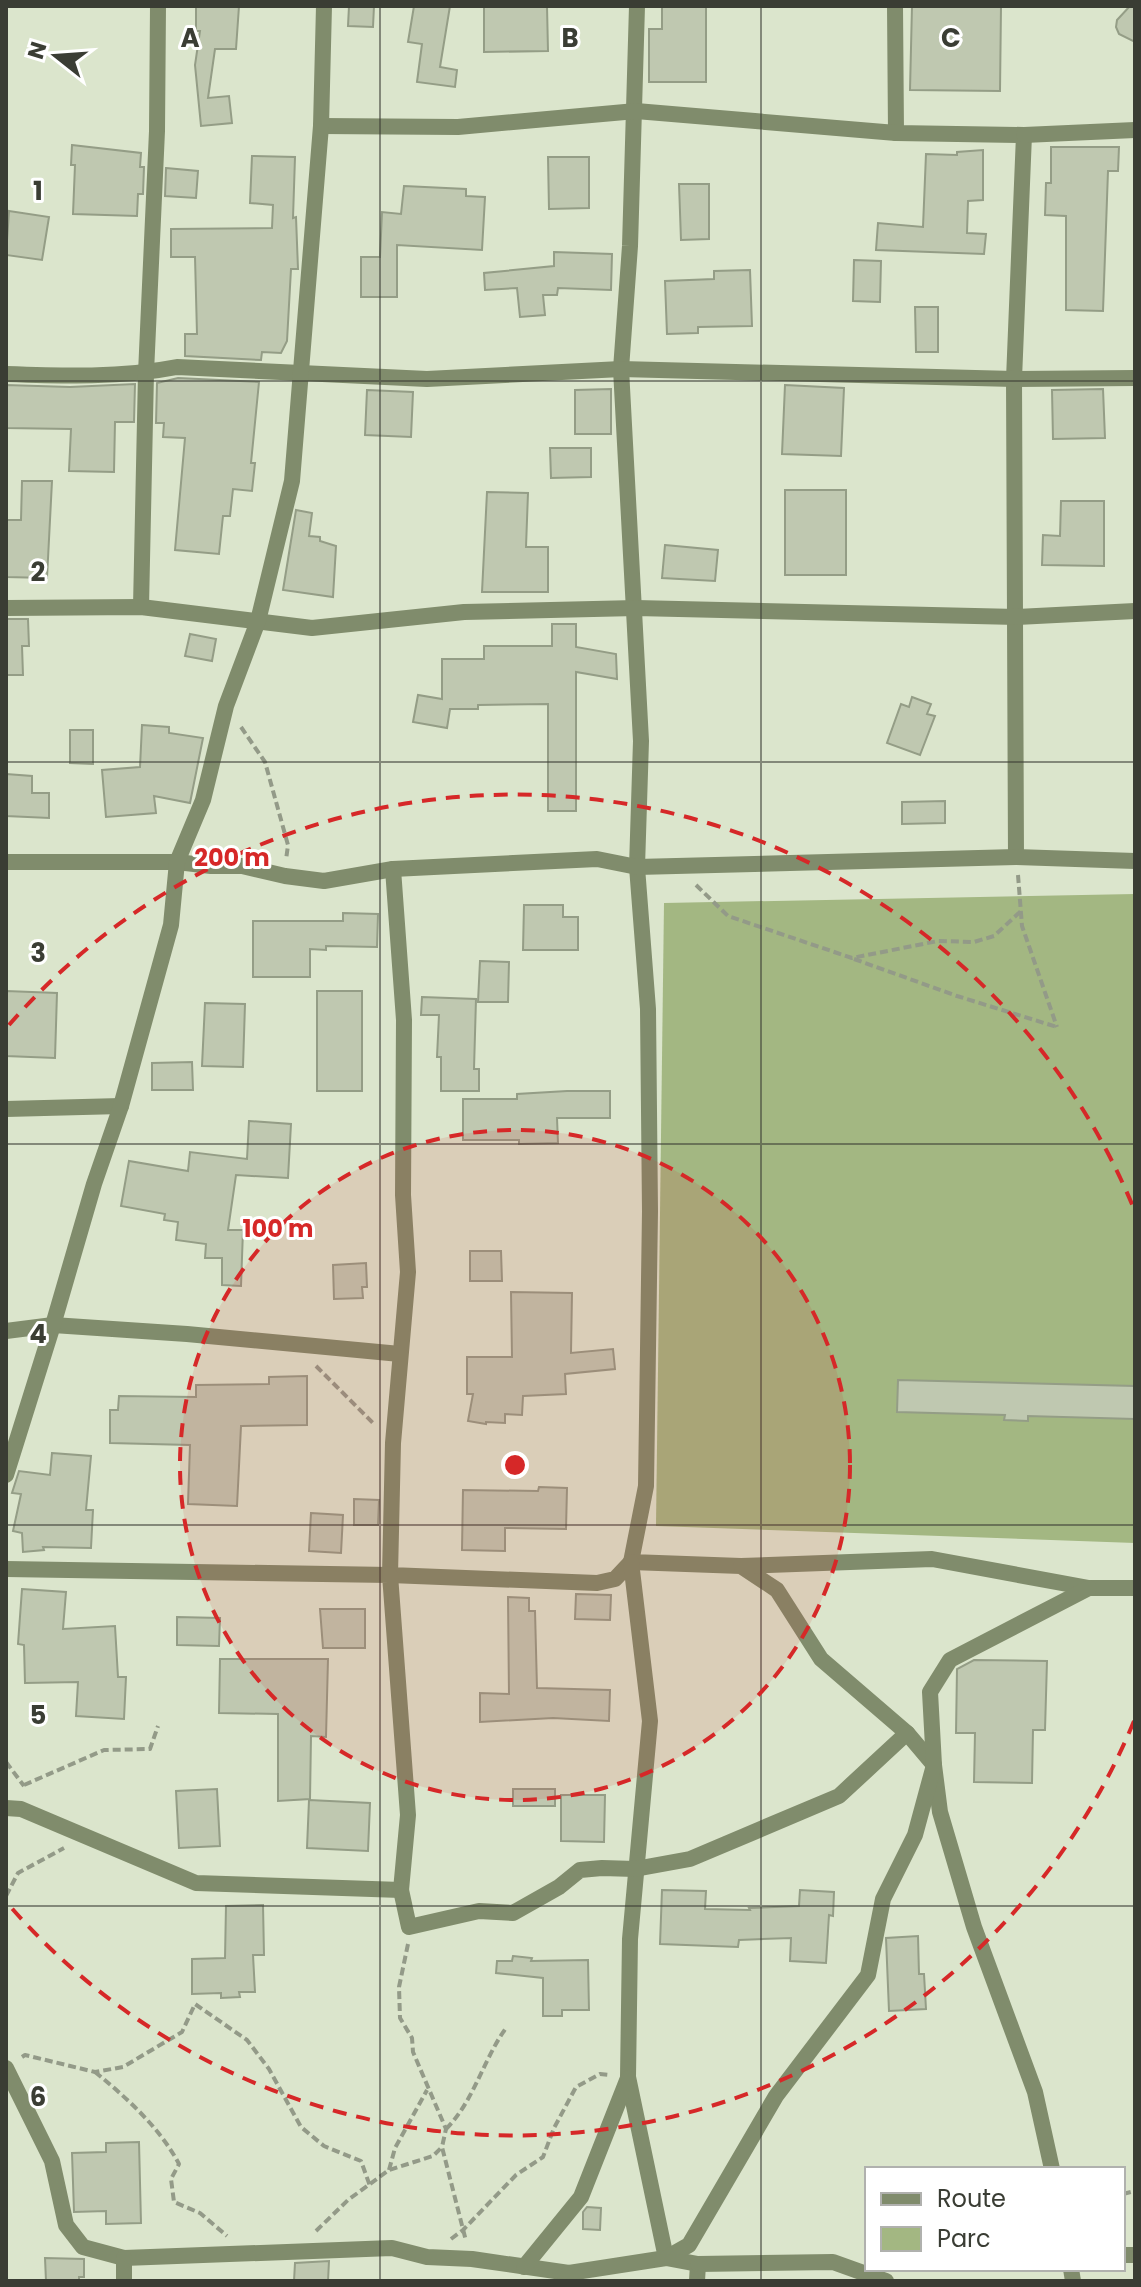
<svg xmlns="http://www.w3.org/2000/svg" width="1141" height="2287" font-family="Poppins,sans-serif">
  <rect width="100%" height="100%" fill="#dbe5cc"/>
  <path fill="#a3b782" d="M1135,894V1543L656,1526L664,903Z"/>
  <g fill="#bfc8b0" stroke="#949d86" stroke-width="2">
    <path d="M196,6H239L236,49H215L208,98L229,96L232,123L201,126L195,65L200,31H196Z"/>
    <path d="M349,6H374L373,27L348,26Z"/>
    <path d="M414,6H450L440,67L457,70L455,87L417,82L422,44L408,42Z"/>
    <path d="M484,6H547L548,51L484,52Z"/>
    <path d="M662,6H706V82H649V29H662Z"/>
    <path d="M912,6H1001L1000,91L910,90Z"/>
    <path d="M1130,6H1135V42L1119,34L1116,27L1117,20Z"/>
    <path d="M72,145L141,153L140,167H144L143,194H138L137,216L73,214L75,165H71Z"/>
    <path d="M1051,147H1119L1118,171H1108L1103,311L1066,310V216L1045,215L1046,183H1051Z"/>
    <path d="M983,150V200L968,201L967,233L986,234L984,254L876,250L878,223L923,227L926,154L957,155V152Z"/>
    <path d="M252,156L295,157L293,218L296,217L298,269H291L287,341L281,353L262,352L261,360L185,356V334H197L195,257H171V229L272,228L273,205L250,203Z"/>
    <path d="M548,157H589V208L549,209Z"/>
    <path d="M166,168L198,171L196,198L165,196Z"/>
    <path d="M679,184H709V239L681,240Z"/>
    <path d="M404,186L466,189V196L485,197L482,250L397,245V297H361V257H380L382,212L401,214Z"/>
    <path d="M9,211L49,217L42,260L6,255Z"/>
    <path d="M554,252L612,254L611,290L558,288L557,295H543L545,315L520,317L517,288L485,290L484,273L554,266Z"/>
    <path d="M854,260L881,261L880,302L853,301Z"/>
    <path d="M750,270L752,326L698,327V333L667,334L665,281L714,279V271Z"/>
    <path d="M915,307H938V352H916Z"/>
    <path d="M178,378L259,382L251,463H255L252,491L233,489L230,516H223L219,554L175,550L185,438L163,437L164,423H156L157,383Z"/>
    <path d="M135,384L134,422H115L114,472L69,471L71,429L6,428V385L70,387Z"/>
    <path d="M785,385L844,388L841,456L782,454Z"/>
    <path d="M611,389V434H575V390Z"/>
    <path d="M1103,389L1105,438L1053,439L1052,390Z"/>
    <path d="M367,390L413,392L411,437L365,435Z"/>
    <path d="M550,448H591V477L551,478Z"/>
    <path d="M22,481H52L47,578L6,577V520H21Z"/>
    <rect x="785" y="490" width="61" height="85"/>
    <path d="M487,492L528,493L526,547H548V592H482Z"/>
    <path d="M1061,501H1104V566L1042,565L1043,535L1060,536Z"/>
    <path d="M296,510L312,513L309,536L320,537V541L336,546L333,597L283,590Z"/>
    <path d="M665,545L718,550L715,581L662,578Z"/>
    <path d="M6,619H28L29,646H22L23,675H6Z"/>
    <path d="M552,624H576V647L616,654L617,679L576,672V811H548V704L478,705V709H450L447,728L413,722L418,695L442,699V659H484V646H552Z"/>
    <path d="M190,634L216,639L212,661L185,656Z"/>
    <path d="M912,697L931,704L927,714L935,716L920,755L887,743L901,704L909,707Z"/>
    <path d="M142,725L169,727V733L203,738L190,803L154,796L156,813L106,817L102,770L140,767Z"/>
    <path d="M70,730H93V764L70,763Z"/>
    <path d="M6,774L32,776V793H49V818L6,816Z"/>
    <path d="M945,801V823L902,824V802Z"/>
    <path d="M524,905H563V917H578V950H523Z"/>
    <path d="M343,913L378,914L377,947L326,946V950L310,949V977H253V921H343Z"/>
    <path d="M480,961L509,962L508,1002H478Z"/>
    <path d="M6,991L57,993L55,1058L6,1056Z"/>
    <rect x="317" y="991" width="45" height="100"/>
    <path d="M422,997L476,999L474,1069H479V1091H441V1057H437L439,1015H421Z"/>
    <path d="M205,1003L245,1004L243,1067L202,1066Z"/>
    <path d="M192,1062L193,1090H152V1063Z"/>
    <path d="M567,1091H610V1118H557L558,1143L519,1144V1140H463V1099H517V1094Z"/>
    <path d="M249,1121L291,1124L288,1178L236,1175L228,1230H243L241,1286L222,1285V1258H205L206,1244L176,1240L178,1222L164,1220L165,1214L121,1206L129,1161L188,1171L190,1152L247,1159Z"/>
    <path d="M470,1251H501L502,1281H470Z"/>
    <path d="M366,1263L367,1287H362L363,1298L334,1299L333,1265Z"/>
    <path d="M511,1292L572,1293L571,1353L613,1349L615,1369L565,1374L566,1394L523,1396L522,1415L505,1414V1423L486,1422V1424L468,1421L473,1394H467V1357H512Z"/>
    <path d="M307,1376V1425L241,1426L237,1506L188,1504L190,1445L110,1443V1410H118L119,1396L196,1397V1385L269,1384V1377Z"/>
    <path d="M898,1380L1135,1386V1419L1028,1416V1421L1004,1420L1005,1415L897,1412Z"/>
    <path d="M52,1453L91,1456L86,1510H93L91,1548L43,1547L44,1550L23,1552L22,1533L13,1531L21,1494L12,1493L19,1471L50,1475Z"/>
    <path d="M539,1487L567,1488L566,1529L505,1528V1551L462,1550L463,1490L538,1491Z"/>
    <path d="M354,1499L379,1500L378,1525H354Z"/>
    <path d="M311,1513L343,1515L341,1553L309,1551Z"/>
    <path d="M22,1589L66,1592L63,1629L115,1626L118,1677H126L124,1719L76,1716L78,1682L25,1683L24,1645L18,1644Z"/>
    <path d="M576,1594L611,1595L610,1620L575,1619Z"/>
    <path d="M508,1597L529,1598V1611H535L537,1688L610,1690L609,1721L553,1718L480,1722V1693L509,1694Z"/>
    <path d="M320,1609H365V1648H323Z"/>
    <path d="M177,1617L220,1618L219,1646L177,1645Z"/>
    <path d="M220,1659H328L326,1737L311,1736L310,1799L278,1801V1714L219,1713Z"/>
    <path d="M974,1660L1047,1661L1045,1730H1033L1032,1783L974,1782L975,1733H956L957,1669Z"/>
    <path d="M217,1789L220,1846L179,1848L176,1791Z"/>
    <rect x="513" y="1789" width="42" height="17"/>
    <path d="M561,1795H605L604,1842L561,1841Z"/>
    <path d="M309,1800L370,1803L368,1851L307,1848Z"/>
    <path d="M662,1890L706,1891L705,1909L750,1910L749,1908L799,1906L800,1890L834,1892L833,1916L829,1915L826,1963L790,1961L791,1938L739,1940L738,1947L660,1944Z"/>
    <path d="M263,1905L264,1955H253L255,1992H239L240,1997L221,1998V1993L192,1994V1959L225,1958L226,1906Z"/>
    <path d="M918,1936L919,1974H924L926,2009L889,2011L886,1938Z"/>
    <path d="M513,1956L532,1958L531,1961L588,1960L589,2010H562V2016H543V1978L496,1973L497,1961H512Z"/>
    <path d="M139,2142L141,2223L106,2224V2211L74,2212L72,2153L106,2152V2143Z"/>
    <path d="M587,2207L601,2208L600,2230L583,2229V2212Z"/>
    <path d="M45,2258L84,2259V2277H79V2281H46Z"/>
    <path d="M329,2261L328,2281H294L295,2263Z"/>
  </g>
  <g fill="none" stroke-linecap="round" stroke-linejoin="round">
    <g stroke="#939a88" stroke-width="4" stroke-dasharray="8 4" stroke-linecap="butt">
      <path d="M241,727L265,762L288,845L286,860"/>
      <path d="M1018,875L1022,926L1057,1027"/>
      <path d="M696,885L728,916L852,958L938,941L974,942L994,936L1021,911"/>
      <path d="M854,959L957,996L1057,1027"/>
      <path d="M316,1366L375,1425"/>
      <path d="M6,1762L24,1786"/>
      <path d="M24,1785L104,1750L150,1749L158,1726"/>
      <path d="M6,1896L18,1873L64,1848"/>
      <path d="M408,1944L399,1987L400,2018L412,2038L413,2052L446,2129L442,2147L466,2241"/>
      <path d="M22,2057L25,2055L95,2072L123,2067L182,2032L195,2004L247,2040L269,2069L301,2127L324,2146L361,2161L370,2186"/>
      <path d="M95,2072C127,2098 160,2128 179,2164L171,2179L174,2202L200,2213L227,2236"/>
      <path d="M446,2129C474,2101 483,2060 506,2028"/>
      <path d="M389,2170L395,2148L427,2090"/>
      <path d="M1123,2194L1135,2191"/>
      <path d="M316,2231L348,2200L389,2170L433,2156L442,2147"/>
      <path d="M451,2239L463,2230L516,2175L543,2157L554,2128L576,2087L600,2074L610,2075"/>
    </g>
    <g stroke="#808c6c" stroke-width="16">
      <path d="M637,6L630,246L621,369L641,741L637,867L648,1009L650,1211L646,1486L631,1562L741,1566L777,1590L821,1659L907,1733L934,1765L940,1812L974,1927L1035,2092L1052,2169"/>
      <path d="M895,6L896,133"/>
      <path d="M321,126L458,127L636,111L896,133L1024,135L1014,379L1016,857"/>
      <path d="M1024,135L1135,130"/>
      <path d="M6,374C63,376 121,378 177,367L427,379L621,369L1014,379L1135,378"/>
      <path d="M141,607L146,373L157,131L158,6"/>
      <path d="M6,608L141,607L312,628L464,612L636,608L1017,617L1135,611"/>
      <path d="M6,862H177L211,866H242L285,876L324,881L393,869L597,859L637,867L1016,857L1135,861"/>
      <path d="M393,869L404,1020L403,1195L408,1272L393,1443L390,1575L597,1583L615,1579L631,1562"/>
      <path d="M6,1109L121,1106"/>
      <path d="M6,1331L53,1325L187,1334L400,1354"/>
      <path d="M6,1475L53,1325L94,1184L121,1106L171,925L177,862L203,800L226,706L258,621L292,481L321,126L324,6"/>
      <path d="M631,1562L650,1721L630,1939L628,2077L666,2258L698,2264L697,2281"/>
      <path d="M741,1566L932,1559L1089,1588H1135"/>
      <path d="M6,1569L390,1575L408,1815L401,1890L196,1883L21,1809L6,1808"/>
      <path d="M401,1890L409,1927L479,1911L513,1913L559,1887L580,1870L602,1868L635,1869L690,1859L839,1796L907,1733"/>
      <path d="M6,2068L52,2161L66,2225L83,2247L124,2258L392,2248L427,2257L472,2259L569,2273"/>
      <path d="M1123,2255H1135"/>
      <path d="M698,2264L833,2262L886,2281"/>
      <path d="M524,2267L581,2197L628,2078"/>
      <path d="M1071,2269L1073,2281"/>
      <path d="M124,2281V2258"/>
      <path d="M565,2281L569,2273L666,2258L689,2245L776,2096L868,1975L883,1899L915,1835L934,1765L930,1692L950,1660L1089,1588"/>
    </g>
  </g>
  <path fill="none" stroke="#3a3d34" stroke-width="2" stroke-opacity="0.55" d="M380,6V2281M761,6V2281M6,381H1135M6,762H1135M6,1144H1135M6,1525H1135M6,1906H1135"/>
  <circle cx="515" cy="1465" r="335" fill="#d62828" fill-opacity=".12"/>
  <g fill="none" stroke="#d62828" stroke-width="4" stroke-dasharray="14 10">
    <circle cx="515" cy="1465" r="335"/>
    <path d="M1134 1721A670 670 0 0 1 9 1905M9 1025A670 670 0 0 1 1134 1209"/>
  </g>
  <g font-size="26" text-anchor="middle" font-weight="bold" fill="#3a3d34" stroke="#fff" stroke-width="6" stroke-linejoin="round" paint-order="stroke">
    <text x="190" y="47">A</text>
    <text x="570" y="47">B</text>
    <text x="951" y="47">C</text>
    <text x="38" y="200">1</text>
    <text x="38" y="581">2</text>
    <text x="38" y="962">3</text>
    <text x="38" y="1343">4</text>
    <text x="38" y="1724">5</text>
    <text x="38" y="2106">6</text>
  </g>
  <circle cx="515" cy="1465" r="12" fill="#d62828" stroke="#fff" stroke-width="4"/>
  <g font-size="24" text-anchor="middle" font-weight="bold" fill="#d62828" stroke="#fff" stroke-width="6" stroke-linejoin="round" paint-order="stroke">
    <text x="232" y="866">200 m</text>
    <text x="278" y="1237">100 m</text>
  </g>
  <rect width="1141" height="2287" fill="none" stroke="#3a3d34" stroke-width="16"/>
  <rect x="865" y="2167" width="260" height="104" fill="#ffffff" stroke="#b0b1ae" stroke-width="2"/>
  <rect x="881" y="2193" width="40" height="12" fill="#808c6c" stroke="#b0b1ae" stroke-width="2"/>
  <text x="937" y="2207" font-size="24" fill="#3a3d34">Route</text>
  <rect x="881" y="2227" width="40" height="24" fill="#a3b782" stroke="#b0b1ae" stroke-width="2"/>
  <text x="937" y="2247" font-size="24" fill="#3a3d34">Parc</text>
  <g transform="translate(56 56) rotate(287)" stroke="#ffffff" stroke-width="6" paint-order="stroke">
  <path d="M0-6L14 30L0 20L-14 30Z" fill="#3a3d34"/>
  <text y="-12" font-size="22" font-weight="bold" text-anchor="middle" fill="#3a3d34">N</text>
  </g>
</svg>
